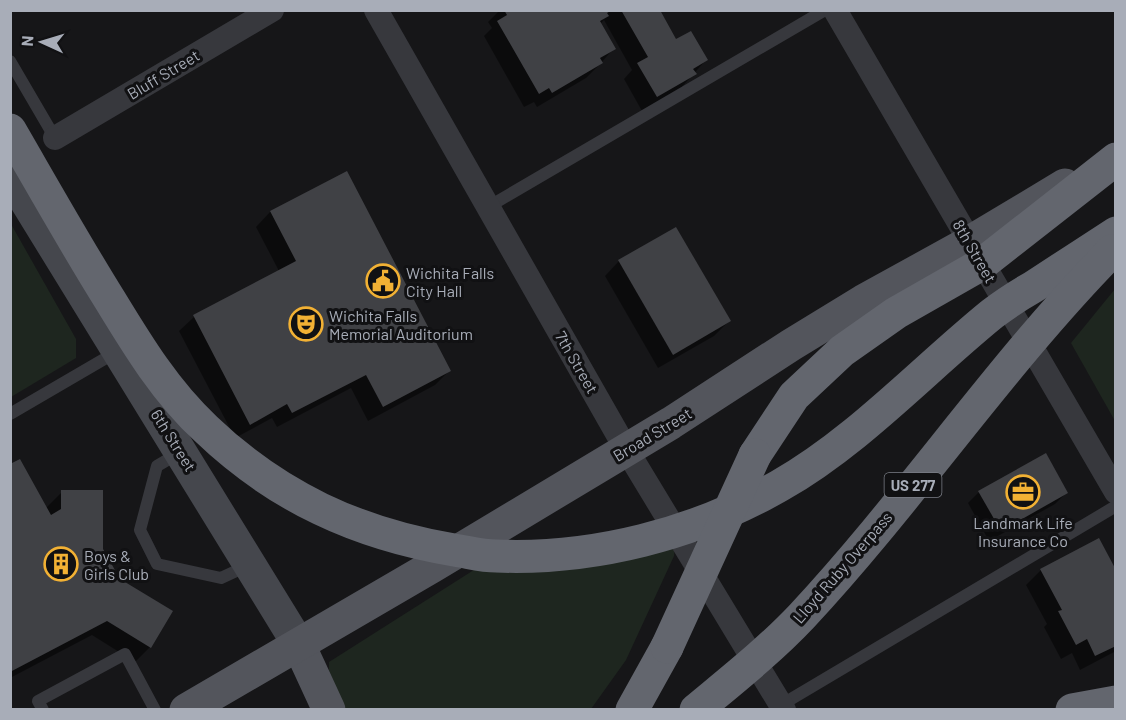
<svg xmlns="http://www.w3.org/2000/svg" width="1126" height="720" font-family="Barlow,sans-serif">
  <rect width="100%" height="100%" fill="#161618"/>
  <g fill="#1e261f">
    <path d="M11,224L76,339V358L11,397Z"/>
    <path d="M1115,289V421L1071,343Z"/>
    <path d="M675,544L674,556L626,660L591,709H345L329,671V662L488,561Z"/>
  </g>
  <g fill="#0007">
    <path d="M500,10H658L676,42L706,60L680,89L642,111L624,79L632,70L604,20L600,24L614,48L601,63L586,78L537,107L534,102L524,107L484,36L492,28L488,22Z"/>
    <path d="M346,173L449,371L435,385L368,421L351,388L277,427L272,418L235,438L179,331L194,317L279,271L256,227L270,212Z"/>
    <path d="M619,261L729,321L714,336L658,368L605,276Z"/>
    <path d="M10,466L46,508L62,492L102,550L150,647L135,662L92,635L10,678Z"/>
    <path d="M979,492L1066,493L1055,504L989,541L968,503Z"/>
    <path d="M1041,570L1116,573V651L1080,670L1072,653L1061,659L1044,627L1047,624L1026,585Z"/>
  </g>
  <g fill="#404145">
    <path d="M504,10H612L607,13L609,16L600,21L616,49L600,58L603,63L552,93L549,88L539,94L497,21L507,15Z"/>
    <path d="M621,10H660L676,39L691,31L708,60L693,69L697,74L657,97L637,63L648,57Z"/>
    <path d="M347,171L451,371L383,407L366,375L292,413L287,404L250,425L193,315L296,261L270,211Z"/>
    <path d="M676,227L731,321L673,355L618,260Z"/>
    <path d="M1046,453L1068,493L1001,531L978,491Z"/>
    <path d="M20,459L51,515L61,509V490H103V549L120,579L173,611L151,648L107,621L10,672V464Z"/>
    <path d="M1099,538L1116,570V646L1095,656L1087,639L1076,645L1058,611L1062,610L1040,569Z"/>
  </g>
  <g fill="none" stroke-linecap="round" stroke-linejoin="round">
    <g stroke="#37383d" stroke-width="12">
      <path d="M10,61L55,138"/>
      <path d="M488,207L825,10"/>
      <path d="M10,414L118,351"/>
      <path d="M179,453L157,466L140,530L157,564L221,578L249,565"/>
      <path d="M781,705L1116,506"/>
      <path d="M43,710L38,701L125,654L155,710"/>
    </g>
    <g stroke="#37383d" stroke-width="24">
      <path d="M376,10L626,449L784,710"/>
      <path d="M835,10L1116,492"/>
      <path d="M55,138L272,10"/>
    </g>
    <path stroke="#45474d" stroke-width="33" d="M10,175L299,645"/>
    <g stroke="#53555c" stroke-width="33">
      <path d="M299,645L329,710"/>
      <path d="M186,710L433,566L671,423L791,345L863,301L970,242L1065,185"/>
    </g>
    <g stroke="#63666e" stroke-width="33">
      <path d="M755,455L794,396L842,351L896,313L982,264L1116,159"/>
      <path d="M632,710L667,647"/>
      <path d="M1072,710L1116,702"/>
    </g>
    <g stroke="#63666e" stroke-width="33">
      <path d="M10,130C43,187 75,244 110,300C138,346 166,392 206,429C277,497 358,534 454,550C468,552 482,556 496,556C593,560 695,534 779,486C857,442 923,370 992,314C1005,304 1019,295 1033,287C1061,269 1088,251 1116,233"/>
      <path d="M667,647L755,455"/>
      <path d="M696,710C732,680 770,650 802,616C911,499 1000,365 1112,251"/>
    </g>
  </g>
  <defs>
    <symbol id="civic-ring" viewBox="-11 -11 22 22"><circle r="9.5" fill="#111113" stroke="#f2b134" stroke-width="1.5"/><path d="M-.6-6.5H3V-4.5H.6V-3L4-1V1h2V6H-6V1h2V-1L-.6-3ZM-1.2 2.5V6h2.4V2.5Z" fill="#f2b134"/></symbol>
    <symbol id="theatre-ring" viewBox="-11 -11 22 22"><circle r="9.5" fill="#111113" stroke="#f2b134" stroke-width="1.5"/><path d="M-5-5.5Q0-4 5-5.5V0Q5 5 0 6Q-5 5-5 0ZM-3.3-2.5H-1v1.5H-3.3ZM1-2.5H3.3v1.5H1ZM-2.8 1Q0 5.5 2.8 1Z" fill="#f2b134"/></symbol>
    <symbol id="office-ring" viewBox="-11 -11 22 22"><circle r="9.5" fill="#111113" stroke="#f2b134" stroke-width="1.5"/><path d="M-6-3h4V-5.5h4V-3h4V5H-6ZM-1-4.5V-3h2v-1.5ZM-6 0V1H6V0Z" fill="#f2b134"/></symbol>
    <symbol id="building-ring" viewBox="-11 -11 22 22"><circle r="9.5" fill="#111113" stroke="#f2b134" stroke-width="1.5"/><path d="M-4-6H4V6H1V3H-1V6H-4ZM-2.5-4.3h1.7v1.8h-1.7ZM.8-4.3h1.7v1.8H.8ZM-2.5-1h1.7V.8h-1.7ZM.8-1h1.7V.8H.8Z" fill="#f2b134"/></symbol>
  </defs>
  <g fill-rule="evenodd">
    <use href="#civic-ring" x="364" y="262" width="38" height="38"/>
    <use href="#theatre-ring" x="287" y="305" width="38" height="38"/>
    <use href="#office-ring" x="1004" y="473" width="38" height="38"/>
    <use href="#building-ring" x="42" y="545" width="38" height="38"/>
  </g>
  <g text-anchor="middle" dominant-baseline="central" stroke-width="6" stroke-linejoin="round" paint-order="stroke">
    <rect fill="#111113" stroke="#7b7e86" stroke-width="1.5" x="884.5" y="473" width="57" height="24" rx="4.5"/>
    <g font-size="15" font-weight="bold" fill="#a8adb8">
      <text x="913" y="485">US 277</text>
    </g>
    <g font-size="16" fill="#a8adb8" stroke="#111113">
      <text transform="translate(163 74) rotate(-31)">Bluff Street</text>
      <text transform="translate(975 251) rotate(60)">8th Street</text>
      <text transform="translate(577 362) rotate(60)">7th Street</text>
      <text transform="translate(652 434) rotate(-31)">Broad Street</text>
      <text transform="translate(174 440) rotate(58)">6th Street</text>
      <text transform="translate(842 567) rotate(-49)">Lloyd Ruby Overpass</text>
    </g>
    <g font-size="16" fill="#a8adb8" stroke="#111113" text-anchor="start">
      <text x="406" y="272">Wichita Falls<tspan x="406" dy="18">City Hall</tspan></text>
      <text x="329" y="315">Wichita Falls<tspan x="329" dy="18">Memorial Auditorium</tspan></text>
      <text x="1023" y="522" text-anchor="middle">Landmark Life<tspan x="1023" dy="18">Insurance Co</tspan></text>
      <text x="84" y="555">Boys &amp;<tspan x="84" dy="18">Girls Club</tspan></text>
    </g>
  </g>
  <rect width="1126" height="720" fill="none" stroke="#a8adb8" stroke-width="24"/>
  <g transform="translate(42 42) rotate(274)" stroke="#111113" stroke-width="4.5" paint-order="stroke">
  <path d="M0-4.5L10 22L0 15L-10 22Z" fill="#a8adb8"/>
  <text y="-9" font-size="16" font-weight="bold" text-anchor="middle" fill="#a8adb8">N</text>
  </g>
</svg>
